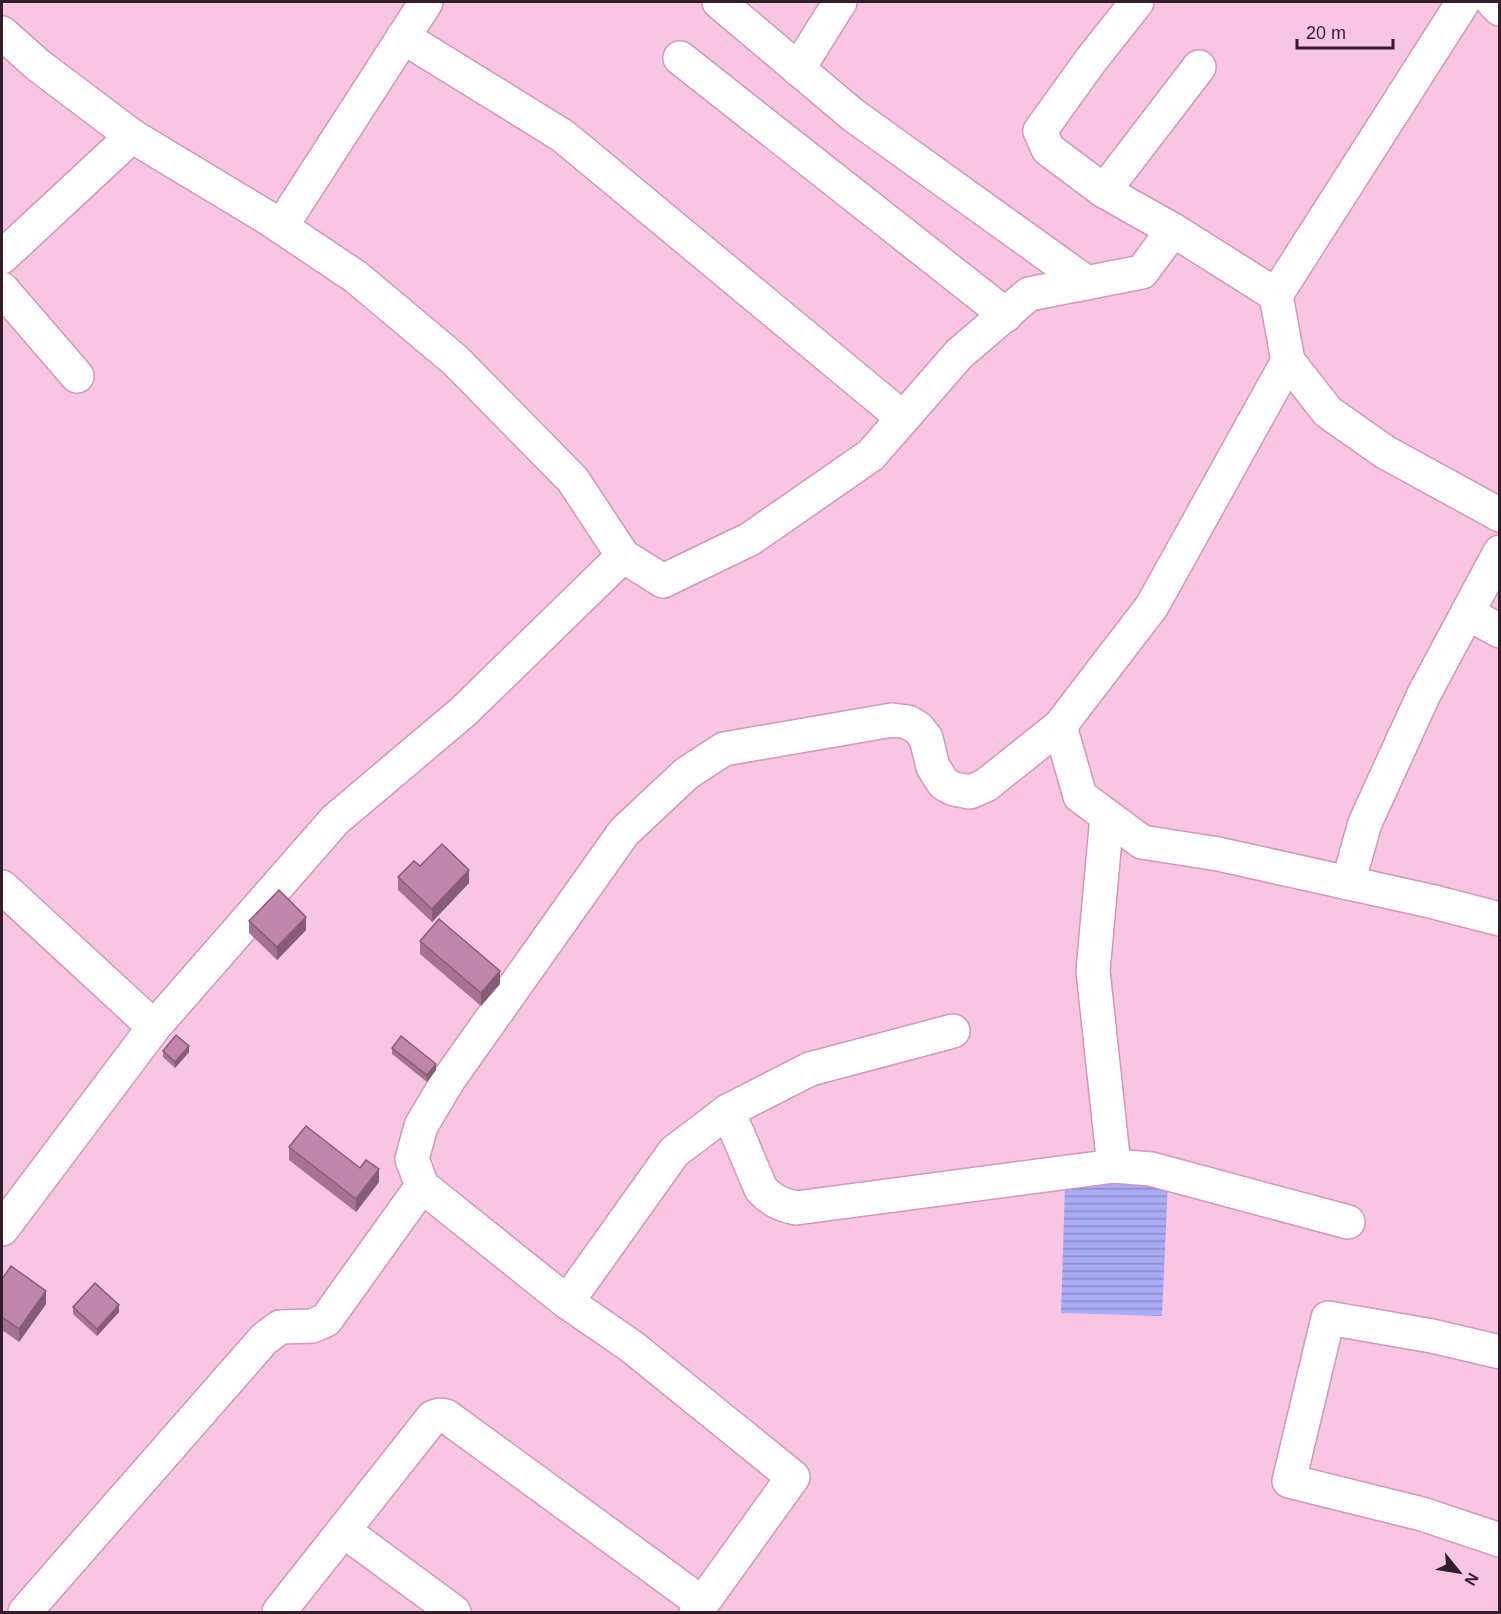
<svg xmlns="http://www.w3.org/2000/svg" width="1501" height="1614" font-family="Helvetica,sans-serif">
  <defs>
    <pattern id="water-rules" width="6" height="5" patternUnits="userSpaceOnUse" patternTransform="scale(1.5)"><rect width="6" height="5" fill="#a9abf4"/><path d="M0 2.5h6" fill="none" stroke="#8a8bc6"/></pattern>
  </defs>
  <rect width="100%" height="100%" fill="#f8c5e3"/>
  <path fill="url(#water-rules)" d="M1168,1181L1162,1316L1061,1313L1065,1186Z"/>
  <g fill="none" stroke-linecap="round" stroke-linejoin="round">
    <defs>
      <g id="minor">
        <path d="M719,2L853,115L1087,283"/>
        <path d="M1137,2L1091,60L1040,131L1048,149L1104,191L1173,230"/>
        <path d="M1493,2L1500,9"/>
        <path d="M2,33L38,65L132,136L268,218L356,277L455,360L573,480L623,556L663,581L750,539L871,455L959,354L1029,294L1142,272L1173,230L1276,295L1288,361L1152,606L1060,726L1080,796L1142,842L1218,854L1430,901L1500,919"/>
        <path d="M403,37L563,136L903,418"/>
        <path d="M680,58L1006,315"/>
        <path d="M798,69L840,2"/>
        <path d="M1104,191L1199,67"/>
        <path d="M281,227L426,2"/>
        <path d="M2,257L132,136"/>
        <path d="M2,289L77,376"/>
        <path d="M1276,295L1463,2"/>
        <path d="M1288,361L1328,412L1385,452L1500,515"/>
        <path d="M1467,613L1500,631"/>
        <path d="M1107,816L1093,971L1114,1166"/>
        <path d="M1348,883L1365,823L1424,694L1500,552"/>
        <path d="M2,887L154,1027L2,1229"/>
        <path d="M154,1027L335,820L464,711L623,556"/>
        <path d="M728,1111L761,1189C772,1201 780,1204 796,1208L1114,1166L1151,1169L1348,1222"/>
        <path d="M567,1302L674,1152L728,1111L810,1069L953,1031"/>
        <path d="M1500,1352L1432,1336L1328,1318L1289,1481L1422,1514L1500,1540"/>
        <path d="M344,1531L454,1612"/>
        <path d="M25,1612L264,1339L280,1327L312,1326L326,1320L422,1186"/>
        <path d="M279,1612L433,1417L440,1415L446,1416L702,1603"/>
        <path d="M696,1612L793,1477L631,1346L567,1302L422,1186L412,1159L421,1126L449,1079L624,832L687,773L724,749L892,720L908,722L918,728L926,738L933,767L944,784L954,789L970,792L986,785L1060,726"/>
      </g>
    </defs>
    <use href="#minor" stroke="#d397bb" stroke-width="36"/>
    <use href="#minor" stroke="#fff" stroke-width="33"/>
  </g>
  <g fill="#a57292">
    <path d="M420,866L469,883L432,922L398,890V877Z"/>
    <path d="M249,921L306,930L277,960L249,933Z"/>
    <path d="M420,941L500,984L481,1006L420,954Z"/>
    <path d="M392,1048L436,1070L427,1082L392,1054Z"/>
    <path d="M163,1051L189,1052L175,1068L163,1057Z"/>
    <path d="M289,1147L379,1182L356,1212L289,1160Z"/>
    <path d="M2,1279L46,1304L19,1342L2,1330Z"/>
    <path d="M73,1307L119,1312L97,1336L73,1314Z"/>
  </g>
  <g fill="#865d77">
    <path d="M469,870V883L432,922V909Z"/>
    <path d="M306,917V930L277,960V947Z"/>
    <path d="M500,971V984L481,1006V993Z"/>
    <path d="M189,1046V1052L175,1068V1062Z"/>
    <path d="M436,1064V1070L427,1082V1075Z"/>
    <path d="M379,1169V1182L356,1212V1199Z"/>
    <path d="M46,1291V1304L19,1342V1329Z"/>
    <path d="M119,1305V1312L97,1336V1329Z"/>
  </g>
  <g fill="#c085aa" stroke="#865d77" stroke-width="1.5">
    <path d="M442,844L469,870L432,909L398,877L414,861L420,866Z"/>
    <path d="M279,890L306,917L277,947L249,921Z"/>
    <path d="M439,919L500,971L481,993L420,941Z"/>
    <path d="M176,1035L189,1046L175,1062L163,1051Z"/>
    <path d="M401,1036L436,1064L427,1075L392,1048Z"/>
    <path d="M306,1126L360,1168L366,1160L379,1169L356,1199L289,1147Z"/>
    <path d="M11,1266L46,1291L19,1329L2,1317V1279Z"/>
    <path d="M95,1283L119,1305L97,1329L73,1307Z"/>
  </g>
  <rect width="1501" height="1614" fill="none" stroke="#341d2b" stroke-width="6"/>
  <g transform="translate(1459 1572) rotate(120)" stroke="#f8c5e3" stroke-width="4.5" paint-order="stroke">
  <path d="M0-4.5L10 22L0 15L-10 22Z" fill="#341d2b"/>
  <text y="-9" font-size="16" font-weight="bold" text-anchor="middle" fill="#341d2b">N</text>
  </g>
  <path d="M1297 39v9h96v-9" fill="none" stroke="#341d2b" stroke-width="3"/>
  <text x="1306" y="39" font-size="18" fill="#341d2b" stroke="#f8c5e3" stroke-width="4.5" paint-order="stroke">20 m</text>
</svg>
